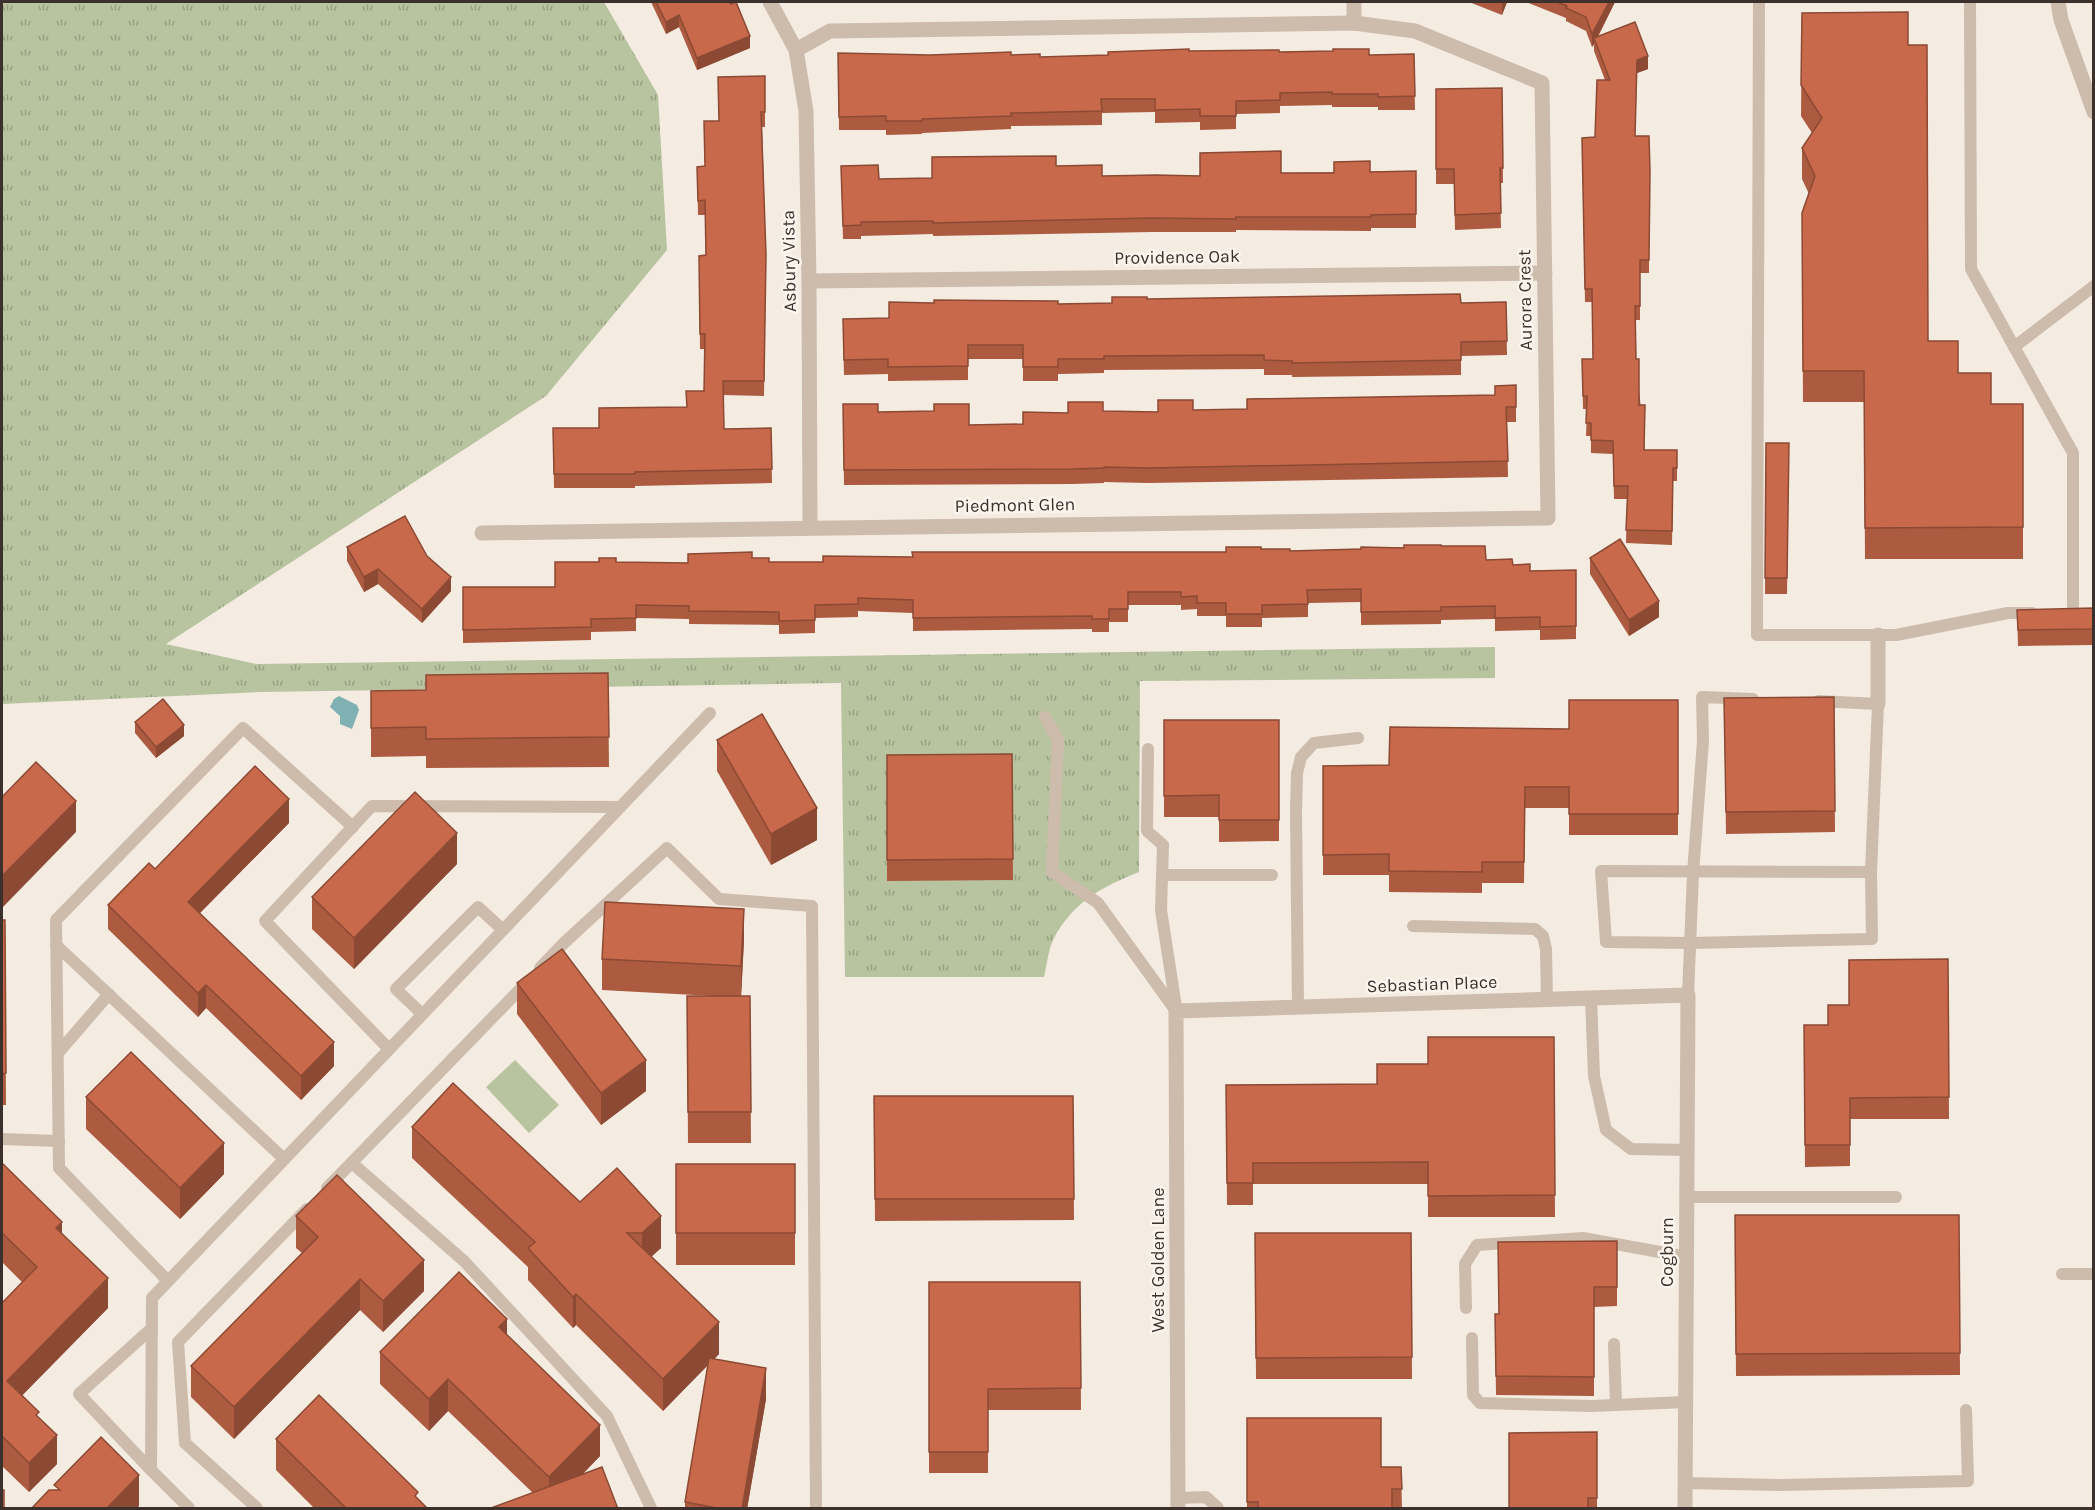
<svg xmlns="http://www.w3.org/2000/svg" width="2095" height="1510" font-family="Karla,sans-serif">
  <defs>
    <pattern id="grass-tufts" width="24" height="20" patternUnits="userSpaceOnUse" patternTransform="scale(1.5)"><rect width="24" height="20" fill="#b8c4a0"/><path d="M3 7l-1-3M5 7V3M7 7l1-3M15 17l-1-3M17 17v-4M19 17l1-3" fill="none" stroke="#97a083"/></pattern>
  </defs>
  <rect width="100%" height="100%" fill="#f4ebe1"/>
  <path fill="url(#grass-tufts)" d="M2,2H604L658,95L667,250L546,396L166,644L256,664L1495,647V678L1140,681L1139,872C1101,887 1072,903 1053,940C1048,951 1047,965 1044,977H845L841,683L260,692L2,704Z"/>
  <path fill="#b8c4a0" d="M515,1060L559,1105L529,1133L486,1087Z"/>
  <path fill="#7fb0b2" d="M339,696L357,705L359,710L352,729L340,724V716L330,707L334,699Z"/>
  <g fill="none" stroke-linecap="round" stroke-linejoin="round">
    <g stroke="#cdbbac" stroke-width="12">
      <path d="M1759,2L1757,635H1896L2008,613H2032"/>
      <path d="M1970,2L1971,269L2073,453V613"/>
      <path d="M2014,347L2094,286"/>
      <path d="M1818,701L1878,704L1871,872L1601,871L1606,942L1691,943L1872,939L1871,872"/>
      <path d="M1045,717L1058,740L1052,872L1098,903L1176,1011"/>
      <path d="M1148,749L1147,831L1163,845L1161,910L1176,1007"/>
      <path d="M1162,875H1272"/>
      <path d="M1413,926L1535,929L1543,936L1546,949L1547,1000"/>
      <path d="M56,945L284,1159"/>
      <path d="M540,968L564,943L667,848L719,899L812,906L816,1508"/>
      <path d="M1688,995L1693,873L1703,741L1702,697L1753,699"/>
      <path d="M1591,998L1594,1076L1606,1130L1631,1149L1687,1150"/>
      <path d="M1298,1007L1296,811L1297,773L1301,757L1314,743L1358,738"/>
      <path d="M422,1014L396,989L478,907L503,930"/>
      <path d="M389,1049L265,921L372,806L620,807"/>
      <path d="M58,1053L109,994"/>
      <path d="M2,1139L59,1141"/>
      <path d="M352,1163L464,1261L607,1416L651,1508"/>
      <path d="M327,1188L528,981"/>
      <path d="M1687,1197H1896"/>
      <path d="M2062,1274H2094"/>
      <path d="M168,1281L59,1168L56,920L243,728L353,827"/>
      <path d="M1466,1308L1465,1264L1477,1245L1583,1238L1687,1257"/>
      <path d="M1472,1338L1473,1395L1480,1403L1591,1406L1686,1402"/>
      <path d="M1614,1344L1616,1405"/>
      <path d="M151,1470L79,1394L152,1328"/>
      <path d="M1685,1483L1781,1485L1968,1481L1966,1410"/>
      <path d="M1178,1498L1206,1497L1218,1508"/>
      <path d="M189,1508L151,1470L152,1298L710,713"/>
      <path d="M257,1508L185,1443L178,1342L307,1209"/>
    </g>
    <g stroke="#cdbbac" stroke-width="15">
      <path d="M770,2L796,50L806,111L809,281L810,527"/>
      <path d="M2058,2L2061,20L2094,112"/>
      <path d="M1354,23V2"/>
      <path d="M809,281L1545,273"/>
      <path d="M482,533L1548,518L1542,83L1415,31L1354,23L830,31L796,50"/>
      <path d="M1878,635V704"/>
      <path d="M1178,1508L1176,1011L1688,995L1685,1508"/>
    </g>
  </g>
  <g fill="#ac5a40">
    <path d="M651,2H730L750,48L697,70L679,27L666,34Z"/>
    <path d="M1469,2H1507L1502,15Z"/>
    <path d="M1526,2H1615L1598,37L1648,69L1637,73L1635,136H1649V273H1640V320H1635L1636,359L1645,450H1677V481H1673L1672,545L1626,543L1627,499H1614L1613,454L1591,453V436H1586L1587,409H1583L1582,359H1593L1592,302H1585L1582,138L1595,137L1605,80L1594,51V44L1592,47L1586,31L1566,21V18Z"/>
    <path d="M1802,13L1908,45L1928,341L1958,373L1991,404H2023V559H1865L1864,402H1803L1802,213L1809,194L1802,179V148L1812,133L1801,116Z"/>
    <path d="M1189,51L1279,52L1369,55L1414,54L1415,110H1378V107H1332V105L1280,106V113L1236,114V129L1200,130V122L1155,123V112L1102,113V125L1011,126V129L922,133V134L886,135V130H839L838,53L930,55H1011L1040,57L1108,55Z"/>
    <path d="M765,76V127H762L766,255L764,396L723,395L724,429L771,428L772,483L635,486V488H554L553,428H599L686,407L704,391V349H700L699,256L706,255L705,215H698L697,167L705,166L719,121Z"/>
    <path d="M1502,88L1503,183H1500L1501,228L1455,230L1454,184H1436V89Z"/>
    <path d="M841,166L879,179L932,178L1056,166L1102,176H1200L1281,173L1416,171V228H1371V231L1236,230V232H1152L933,236V234L861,236V239H843Z"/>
    <path d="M1147,299L1461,303L1506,302L1507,355L1461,356V375L1292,377V375H1264V369L1104,370V373L1058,374V381H1023V359H968V380L888,381V374L844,375L843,333L889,318L1058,304L1112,303Z"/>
    <path d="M1516,385V422H1507L1508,477L1148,483L1104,482V483L1073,484L844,485L843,404L878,412L969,425L1023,424L1068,413L1103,411L1158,412L1247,409L1495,395Z"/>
    <path d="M1766,443H1789L1787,594H1765Z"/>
    <path d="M1441,546L1486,560L1513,565L1530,571L1576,570V639L1540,640V630L1495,631V619L1441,620V624L1361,625V602L1308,603V617L1262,618V627H1226V616H1197V609L1181,610V605H1128V622H1109V632H1092V629L913,631V613L858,611V617L815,618V633L779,634V625L689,624V619L636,618V631L591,632V640L463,643V587H555L616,562L688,563L752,558L769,562H823L913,557L1226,552L1261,549L1290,551Z"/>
    <path d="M347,547L427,556L451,591L422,623L378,584L364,592L347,561Z"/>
    <path d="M1590,558L1659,617L1629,636L1590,574Z"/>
    <path d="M2094,608V645L2018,646L2017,610Z"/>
    <path d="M608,673L609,767L426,768V756L371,757V691L426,690Z"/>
    <path d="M1834,697L1835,832L1726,834L1724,698Z"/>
    <path d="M1678,700V835H1569V808H1525L1524,883H1482V893L1389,892V875H1323V766L1389,765L1569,729Z"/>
    <path d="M1164,720H1279V841L1219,842V817H1164Z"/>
    <path d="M135,722L184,736L156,758L135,733Z"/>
    <path d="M717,740L817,840L771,865L717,771Z"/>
    <path d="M1012,754L1013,880L887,881V755Z"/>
    <path d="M289,823L200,913L334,1066L301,1100L206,1008L198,1017L108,929V905L155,869Z"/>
    <path d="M457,864L354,969L312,929V897Z"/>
    <path d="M2,920H5L6,1105H2Z"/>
    <path d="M744,940L741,996H750L751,1143H688L687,996H713L602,990V959Z"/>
    <path d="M1948,959L1949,1119H1850V1166L1805,1167L1804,1025H1828L1849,1005Z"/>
    <path d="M517,983L646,1091L601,1125L517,1014Z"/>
    <path d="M1554,1037L1555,1217H1428V1184H1253V1205H1227L1226,1085L1377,1084L1428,1064Z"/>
    <path d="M874,1096H1073L1074,1220L875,1221Z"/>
    <path d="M86,1097L224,1174L180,1219L86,1129Z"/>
    <path d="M412,1127L580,1202L617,1168L661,1248L651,1257L719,1354L714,1359L766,1399L747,1509H685V1502L708,1364L663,1411L576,1325L573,1328L528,1280V1267L412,1158Z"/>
    <path d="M2,1163L62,1234L108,1308L22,1395L39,1418L57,1464L29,1492L2,1466V1303L22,1282L2,1262Z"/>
    <rect x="676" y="1164" width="119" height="101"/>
    <path d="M1735,1215H1959L1960,1375L1736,1376Z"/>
    <path d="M296,1216L424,1291L383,1332L360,1310L234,1439L191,1397V1366L302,1253L296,1248Z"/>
    <path d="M1255,1233H1411L1412,1379H1256Z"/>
    <path d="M1617,1241V1306L1594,1307V1396L1496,1395L1495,1314H1499Z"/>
    <path d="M929,1282H1080L1081,1410H988V1473H929Z"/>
    <path d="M507,1335L600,1456L583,1474L533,1493L448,1411L429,1431L380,1384V1352Z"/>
    <path d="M1247,1418L1381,1467H1401L1402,1509H1247Z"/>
    <path d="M1597,1432V1509H1509Z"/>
    <path d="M276,1439L418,1499L428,1509H315L276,1470Z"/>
  </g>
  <g fill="#8c4a34">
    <path d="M1502,2H1507L1502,15Z"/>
    <path d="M1609,2H1615L1595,41L1594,38V44L1592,47V34Z"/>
    <path d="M679,15V27L666,34V22Z"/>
    <path d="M750,36V48L697,70V58Z"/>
    <path d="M1648,56V69L1637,73V60Z"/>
    <path d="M378,569V584L364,592V577Z"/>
    <path d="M451,577V591L422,623V609Z"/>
    <path d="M1659,601V617L1629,636V620Z"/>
    <path d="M184,725V736L156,758V747Z"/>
    <path d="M289,799V823L188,925V902Z"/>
    <path d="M76,801V832L2,908V876Z"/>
    <path d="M817,808V840L771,865V834Z"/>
    <path d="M457,833V864L354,969V938Z"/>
    <path d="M744,909V940L741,998V966Z"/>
    <path d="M206,985V1008L198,1017V993Z"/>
    <path d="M334,1042V1066L301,1100V1076Z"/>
    <path d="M646,1060V1091L601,1125V1093Z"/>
    <path d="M224,1143V1174L180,1219V1188Z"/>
    <path d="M661,1216V1248L642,1265V1233Z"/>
    <path d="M62,1222V1251L56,1228Z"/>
    <path d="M424,1260V1291L383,1332V1301Z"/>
    <path d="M108,1278V1308L7,1411V1381Z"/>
    <path d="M360,1279V1310L234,1439V1407Z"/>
    <path d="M576,1294V1325L573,1328V1297Z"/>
    <path d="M507,1319V1351L499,1327Z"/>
    <path d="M719,1322V1354L663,1411V1379Z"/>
    <path d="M766,1368V1399L747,1509H742Z"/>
    <path d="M448,1379V1411L429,1431V1399Z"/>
    <path d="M600,1425V1456L549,1508V1477Z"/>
    <path d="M57,1435V1464L29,1492V1463Z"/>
    <path d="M139,1475V1506L136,1509H106Z"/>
  </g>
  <g fill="#c8694b" stroke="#8c4a34" stroke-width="1.5">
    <path d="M656,2H730L731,4L736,2L750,36L697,58L679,15L666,22Z"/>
    <path d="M1557,2H1609L1592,34L1586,17L1566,8L1567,6Z"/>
    <path d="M1908,12V45H1927L1928,341H1958V373H1991V404H2023V527L1865,528L1864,371H1803L1802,213L1815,176L1802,148L1822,118L1801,85L1802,13Z"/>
    <path d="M1635,22L1648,56L1637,60L1635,136H1649L1650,171L1649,260H1640V306H1635L1636,359H1639V405H1645L1644,450H1677V468H1673L1672,531L1626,530L1628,486H1614L1613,441L1591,440V423H1586L1587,396H1583L1582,359H1593L1592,289H1585L1582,138L1595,137L1597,80H1610L1594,38Z"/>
    <path d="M1189,49V51L1279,50V52L1333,51V49H1369V55L1414,54L1415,96L1378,97V94H1332V92L1280,93V100L1236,101V116H1200V109L1155,110V99H1101L1102,111L1011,113V116L922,119V121H886V116L839,117L838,53L930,55L1011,52V55L1040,54V57L1108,55V52Z"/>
    <path d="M765,76V112H761L766,255L764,381H723L724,429L771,428L772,469L635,472V474H554L553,428H599V408L687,407L686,391H704L705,334H700L699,256L706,255L705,200L698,201L697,167L705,166L704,121H719L718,77Z"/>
    <path d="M1502,88L1503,168H1500L1501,213L1455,215L1454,169H1436V89Z"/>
    <path d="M1281,151V173H1334V162L1370,161V172L1416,171V214L1371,215V217H1236V219L1152,218L933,223V221L861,222V225L843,226L841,166L878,165L879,179L932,178V157L1056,156V166L1102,165V176L1156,175L1200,176V153Z"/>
    <path d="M1460,294L1461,303L1506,302L1507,341L1461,342V360L1292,363V361L1264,360V355L1104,356V359H1058V367H1023V345H968V366L888,367V359L844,360L843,319L889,318V302L934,303V300L1058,301V304L1112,303V297H1147V299Z"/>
    <path d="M1516,385V407H1506L1508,461L1148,468L1104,467V468L1073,469L844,470L843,404H878V412L934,411V404H969V425L1023,424V412L1068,413V402H1103V411L1158,412V400H1193V410L1247,409V399L1495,395V386Z"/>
    <path d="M1766,443H1789L1787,578H1765Z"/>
    <path d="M405,516L427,556L451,577L422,609L378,569L364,577L347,547Z"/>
    <path d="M1620,539L1659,601L1629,620L1590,558Z"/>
    <path d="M1404,545H1441V546H1485L1486,560L1512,559L1513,565L1530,564V571L1576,570V626L1540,627V617L1495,618V606L1441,607V611L1361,612V589L1307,590L1308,604L1262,605V614H1226V603H1197V596L1181,597V592H1128V609H1109V619H1092V616L913,618V600L858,598V604L815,605V620L779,621V612L689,611V606L636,605V618L591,619V627L463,630V587H555V562H599V558H616V562L688,563V554L752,552V558H769V562H823V556L913,557L912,552H1226V547H1261V549H1290V551L1361,549V547L1404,548Z"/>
    <path d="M2094,608V629L2018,630L2017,610Z"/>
    <path d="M608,673L609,737L426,739V727L371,728V691L426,690V675Z"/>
    <path d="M1834,697L1835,811L1726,812L1724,698Z"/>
    <path d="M163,699L184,725L156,747L135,722Z"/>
    <path d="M1569,700H1678V814H1569V787H1525L1524,862H1482V872L1389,871V854L1323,855V766L1389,765L1390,727L1569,729Z"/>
    <path d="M762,714L817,808L771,834L717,740Z"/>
    <path d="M1164,720H1279V820H1219V795L1164,796Z"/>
    <path d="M1012,754L1013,859L887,860V755Z"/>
    <path d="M36,762L76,801L2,876V797Z"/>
    <path d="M255,766L289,799L188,902L334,1042L301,1076L206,985L198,993L108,905L149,863L155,869Z"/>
    <path d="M415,792L457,833L354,938L312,897Z"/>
    <path d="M605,902L744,909L741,966L602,959Z"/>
    <path d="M2,920H5L6,1073L2,1074Z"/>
    <path d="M562,949L646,1060L601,1093L517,983Z"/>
    <path d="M1948,959L1949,1097L1850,1098V1145H1805L1804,1025H1828V1005H1849V960Z"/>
    <path d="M687,996H750L751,1112H688Z"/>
    <path d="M1428,1037H1554L1555,1195L1428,1196V1162L1253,1163V1183H1227L1226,1085L1377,1084V1064H1428Z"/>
    <path d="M131,1052L224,1143L180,1188L86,1097Z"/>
    <path d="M453,1083L580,1202L617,1168L661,1216L642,1233H627L719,1322L663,1379L576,1294L573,1297L528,1248L535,1242L412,1127Z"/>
    <path d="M874,1096H1073L1074,1199H875Z"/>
    <path d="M2,1163L62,1222L56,1228L108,1278L7,1381L39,1412L36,1415L57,1435L29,1463L2,1436V1303L37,1267L2,1233Z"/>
    <rect x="676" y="1164" width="119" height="69"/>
    <path d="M337,1175L424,1260L383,1301L360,1279L234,1407L191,1366L318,1237L296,1216Z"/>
    <path d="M1735,1215H1959L1960,1353L1736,1354Z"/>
    <path d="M1255,1233H1411L1412,1357L1256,1358Z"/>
    <path d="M1617,1241V1287H1594V1377L1496,1376L1495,1314H1499L1498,1242Z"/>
    <path d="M459,1272L507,1319L499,1327L600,1425L549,1477L448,1379L429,1399L380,1352Z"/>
    <path d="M929,1282H1080L1081,1388L988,1389V1452H929Z"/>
    <path d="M709,1358L766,1368L742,1509H722L685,1502Z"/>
    <path d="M319,1395L418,1492L415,1496L428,1509H347L276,1439Z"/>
    <path d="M1247,1418H1381V1467H1401L1402,1489H1392V1509H1258V1502H1247Z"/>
    <path d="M1597,1432V1498H1588V1509H1509V1433Z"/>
    <path d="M101,1437L139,1475L106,1509H31L49,1490H60L54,1485Z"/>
    <path d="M602,1467L618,1509L491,1508Z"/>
    <rect x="2" y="1490" width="2" height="19"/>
  </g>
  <g text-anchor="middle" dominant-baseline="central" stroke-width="5" stroke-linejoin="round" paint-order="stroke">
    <g font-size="18" fill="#3b302b" stroke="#fbf5ee">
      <text transform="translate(1177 257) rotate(-1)">Providence Oak</text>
      <text transform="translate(789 261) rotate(-91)">Asbury Vista</text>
      <text transform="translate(1525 300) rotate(-91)">Aurora Crest</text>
      <text transform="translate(1015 505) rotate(-1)">Piedmont Glen</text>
      <text transform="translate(1432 984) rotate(-2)">Sebastian Place</text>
      <text transform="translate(1667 1252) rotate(-90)">Cogburn</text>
      <text transform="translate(1158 1260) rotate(-90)">West Golden Lane</text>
    </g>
  </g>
  <rect width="2095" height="1510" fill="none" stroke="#3b302b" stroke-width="6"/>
</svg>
